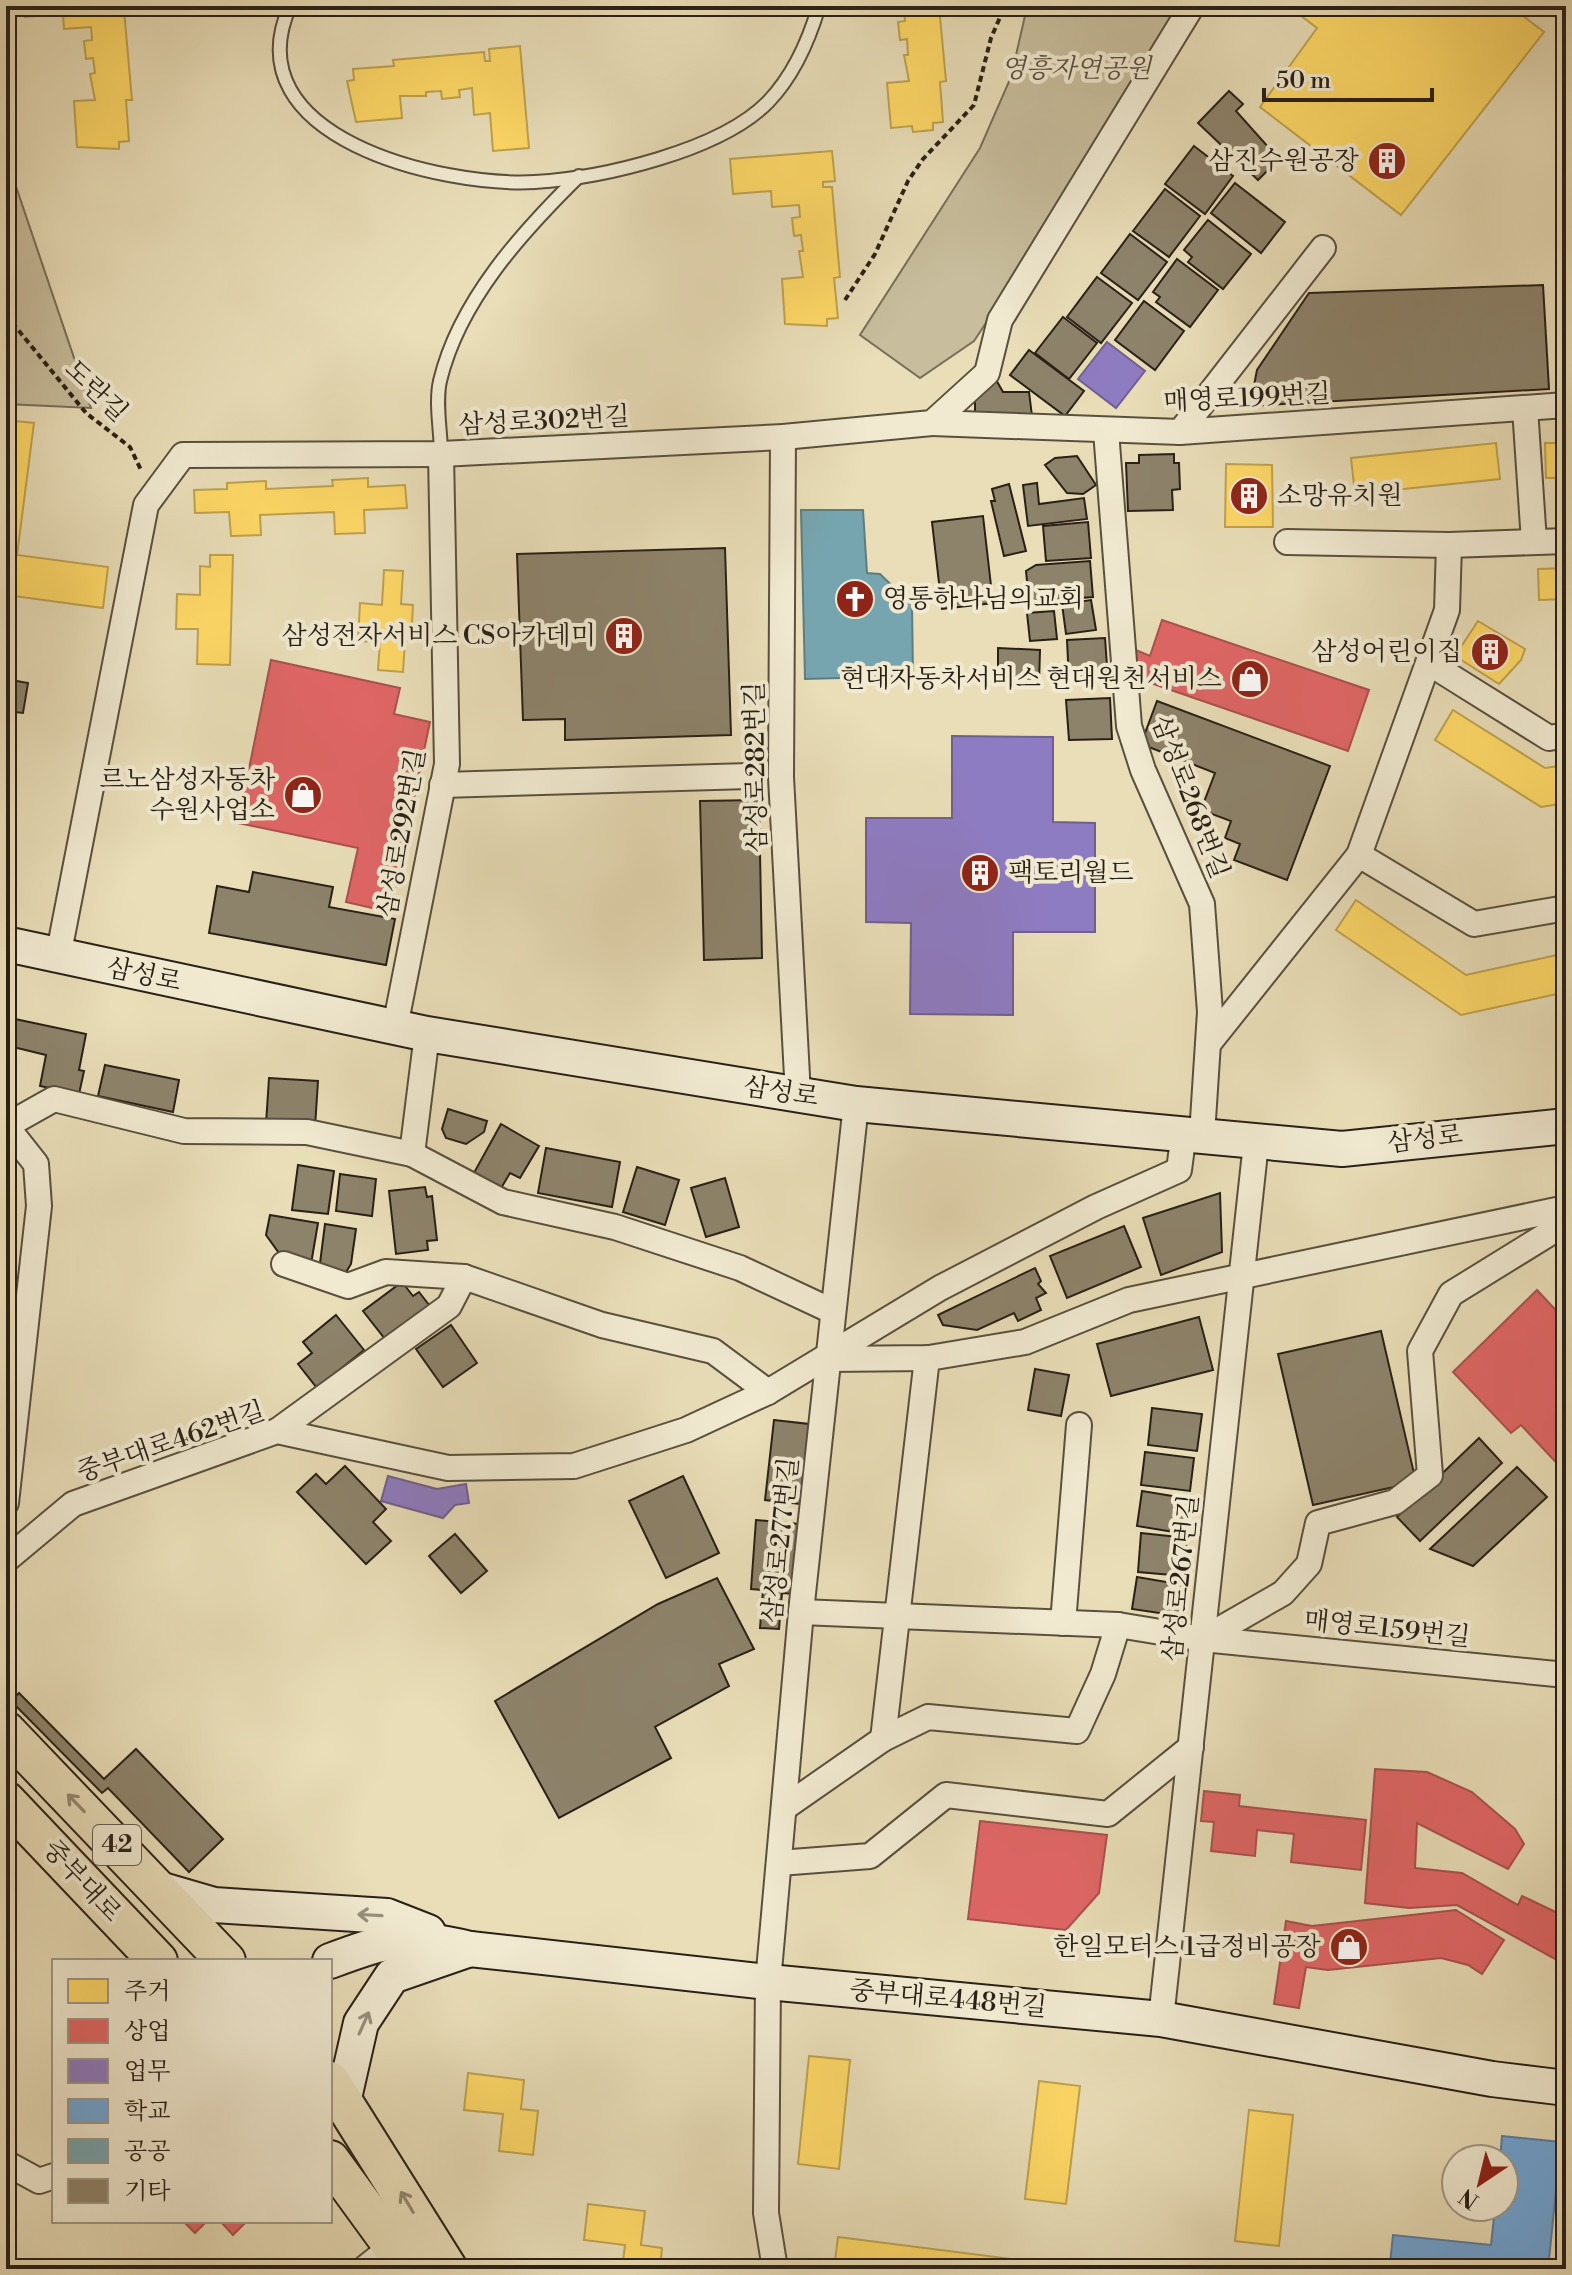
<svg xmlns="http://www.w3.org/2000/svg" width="1572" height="2275" font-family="'Libre Bodoni','Noto Serif KR',serif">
  <rect width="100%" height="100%" fill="#e9deb8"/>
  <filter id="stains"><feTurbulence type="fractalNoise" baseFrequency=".0025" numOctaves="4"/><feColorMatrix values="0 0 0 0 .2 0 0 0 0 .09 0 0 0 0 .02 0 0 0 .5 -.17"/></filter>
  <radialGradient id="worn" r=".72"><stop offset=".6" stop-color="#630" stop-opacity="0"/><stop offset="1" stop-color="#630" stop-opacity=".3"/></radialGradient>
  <g fill="#c8be9d" stroke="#786f5a" stroke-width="2">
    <path d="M1186,6L1081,179L974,341L920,378L860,335L980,148L1011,77L1027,7Z"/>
    <path d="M6,157L91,408L6,404Z"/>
  </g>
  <g fill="#ffd966" stroke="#bfa24e" stroke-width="2">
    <path d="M24,6H115V10H124L132,100H126L129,141L119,142V149L77,147L74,101L95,100L90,74L95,73L93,58L86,59L84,41L92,40L91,27L64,29L63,14L25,17Z"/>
    <path d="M878,6H939L946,81L940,82L943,122L933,123V130L913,132L912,126L891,128L887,83L909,81L904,55H908L907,39L900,40L898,22L905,21L904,9L878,11Z"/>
    <path d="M1288,6H1510L1544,32L1401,215L1260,107L1317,28Z"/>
    <path d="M520,46L529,148L493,151L490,113L474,115L472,88L459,90L460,97L442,99L441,91L426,92V96H400L402,118L356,122L347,81L354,80L353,69L394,66L393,60L484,52L485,61H490L489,49Z"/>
    <path d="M832,151L835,181L823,182V187H832L840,277L834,278L838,318L827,319V326L785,324L782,279L803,277L799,251H803L801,235L794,236L792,218L800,217L799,205L772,207L771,191L733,194L730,159Z"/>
    <path d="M6,420L34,423L17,555L108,567L103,608L6,595Z"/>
    <path d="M1496,443L1500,479L1355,494L1351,458Z"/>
    <path d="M1545,443H1566V478H1546Z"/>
    <path d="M1226,464L1272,465L1273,527H1225Z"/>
    <path d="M368,478V487L405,485L407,508L364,510L365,533L335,534L334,512L260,515L261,535L231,536L229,512L195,513L194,490L227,489V483L266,481V489L333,486L332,480Z"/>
    <path d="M210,555H233L230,665L197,664L198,629H176L177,594L200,595V566L210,567Z"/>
    <path d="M1566,568V599L1539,600L1538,569Z"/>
    <path d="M384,570L403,571L401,604L413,605L411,641H405L403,672L378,670L380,642L358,641L360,603L382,605Z"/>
    <path d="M1478,621L1525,649L1521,660L1499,684L1455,656Z"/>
    <path d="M1453,710L1545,768L1566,765V803L1541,807L1435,740Z"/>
    <path d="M1356,900L1466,975L1566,953V992L1461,1015L1336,930Z"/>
    <path d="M809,2056L850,2060L839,2169L798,2164Z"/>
    <path d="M468,2073L524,2080L521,2109L538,2111L533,2155L499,2151L503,2114L464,2110Z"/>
    <path d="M1039,2081L1080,2086L1066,2204L1025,2199Z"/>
    <path d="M1249,2110L1293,2115L1279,2246L1235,2241Z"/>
    <path d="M588,2204L645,2211L641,2245L662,2248L660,2269H622L625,2245L584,2240Z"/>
    <path d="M838,2237L1012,2259L1010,2269H834Z"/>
  </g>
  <g fill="#e06666" stroke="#a9514e" stroke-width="2">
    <path d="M1162,620L1369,690L1348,751L1127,675L1136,650L1150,656Z"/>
    <path d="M271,660L400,688L394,714L430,722L390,912L346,902L358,848L238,823Z"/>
    <path d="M1537,1290L1566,1321V1473L1521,1425L1511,1433L1453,1372Z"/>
    <path d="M1375,1769L1427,1772L1472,1792L1515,1829L1524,1844L1508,1869L1417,1823L1415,1868L1462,1873L1518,1905L1522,1896L1566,1917V1965L1457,1905L1409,1908L1365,1903Z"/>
    <path d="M1204,1791L1240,1795L1239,1806L1366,1820L1361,1870L1291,1862L1294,1834L1257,1830L1255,1856L1211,1851L1214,1822L1201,1821Z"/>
    <path d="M980,1821L1107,1835L1099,1893L1066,1930L968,1919Z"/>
    <path d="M1456,1910L1504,1940L1482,1974L1468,1965L1441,1958L1328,1970L1306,1967L1299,2008L1274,2004L1286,1921L1312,1926Z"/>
    <path d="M183,2221H207L195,2233Z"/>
    <path d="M220,2221H247L233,2235Z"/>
  </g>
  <g fill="#8e7cc3" stroke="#70608f" stroke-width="2">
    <path d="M1107,342L1145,371L1116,408L1078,379Z"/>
    <path d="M952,736L1053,737V822L1095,823V932H1013V1015L910,1014L911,923L866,922V818H952Z"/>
    <path d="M388,1476L437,1489L466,1484L469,1503L455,1505L443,1518L381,1501Z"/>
  </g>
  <path fill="#6fa8dc" stroke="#5a7fa1" stroke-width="2" d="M1502,2136L1561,2142L1548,2269H1405L1406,2266L1390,2264L1393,2235L1491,2245L1495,2207H1504V2159H1500Z"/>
  <path fill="#76a5af" stroke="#5f7d81" stroke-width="2" d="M801,510H863L867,573L880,574L912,605L913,676L805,679Z"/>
  <g fill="#8d836b" stroke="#292017" stroke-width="2">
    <path d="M1229,91L1243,104L1236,111L1279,159L1258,180L1198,123Z"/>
    <path d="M1194,146L1233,176L1205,214L1165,184Z"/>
    <path d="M1235,183L1285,222L1261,253L1211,213Z"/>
    <path d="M1165,189L1200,216L1169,257L1133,231Z"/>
    <path d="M1208,220L1251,254L1223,289L1188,262L1192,257L1184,250Z"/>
    <path d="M1130,234L1167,262L1138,300L1101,273Z"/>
    <path d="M1177,259L1218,290L1190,327L1156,302L1160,297L1153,292Z"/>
    <path d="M1097,277L1132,303L1101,343L1067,317Z"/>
    <path d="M1543,285L1549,389L1250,406L1257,370L1309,293Z"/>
    <path d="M1144,301L1184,331L1155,370L1115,340Z"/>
    <path d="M1063,317L1097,343L1069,379L1035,353Z"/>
    <path d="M1029,350L1084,391L1065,416L1010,375Z"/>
    <path d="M995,378L1003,392H1029L1032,416L975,418V398Z"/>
    <path d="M1174,454V463H1179L1180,489L1172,490L1173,510L1128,511L1126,463H1139V455Z"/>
    <path d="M1077,456L1096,485L1083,494L1067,493L1045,465L1055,458Z"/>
    <path d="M1037,483L1039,504L1084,498L1087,519L1028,526L1023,485Z"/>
    <path d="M1009,484L1026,551L1004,556L991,501H995L992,489Z"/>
    <path d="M983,516L993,603L942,609L932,522Z"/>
    <path d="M1088,522L1091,558L1046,561L1043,526Z"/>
    <path d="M725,548L731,735L565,740V719L523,720L517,554Z"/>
    <path d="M1090,561L1093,597L1029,602L1026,571L1036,565Z"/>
    <path d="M1091,600L1096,630L1066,634L1062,604Z"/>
    <path d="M1054,611L1057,639L1030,641L1027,613Z"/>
    <path d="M1105,638L1108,680L1069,682L1067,640Z"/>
    <path d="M998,648L1040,650L1039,684L1010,683L1011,670L998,669Z"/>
    <path d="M6,679L28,683L23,713L6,711Z"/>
    <path d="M1110,698L1112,739L1069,740L1066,700Z"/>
    <path d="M1157,701L1330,766L1287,880L1234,860L1240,844L1225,838L1231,821L1201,810L1215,773L1141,744Z"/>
    <path d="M759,800L762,958L704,960L700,801Z"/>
    <path d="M253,872L333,887L329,907L395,919L386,965L209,933L217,886L249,892Z"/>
    <path d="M15,1019L86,1034L79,1070L84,1071L79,1094L40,1086L46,1055L9,1046Z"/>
    <path d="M105,1065L179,1080L173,1112L98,1096Z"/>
    <path d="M269,1078L318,1081L315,1127L266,1124Z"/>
    <path d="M448,1109L487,1121L484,1132L466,1144L446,1138L442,1129Z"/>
    <path d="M501,1124L539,1146L520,1178L510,1173L497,1195L470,1180Z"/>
    <path d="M546,1148L620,1162L612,1207L538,1193Z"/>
    <path d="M298,1165L334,1171L328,1214L292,1210Z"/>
    <path d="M637,1167L679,1180L665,1225L623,1212Z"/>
    <path d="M340,1174L376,1179L372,1216L336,1211Z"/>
    <path d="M725,1178L739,1227L706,1237L691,1188Z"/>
    <path d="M425,1187L427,1197L432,1196L437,1240L427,1241L428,1250L396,1254L389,1191Z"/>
    <path d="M1220,1193L1222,1252L1161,1275L1143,1218Z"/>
    <path d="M270,1215L318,1223L311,1264L284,1260L266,1235Z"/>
    <path d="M325,1224L356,1229L351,1264L345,1274L319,1271Z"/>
    <path d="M1124,1226L1141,1267L1067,1298L1050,1256Z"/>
    <path d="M1035,1268L1041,1281L1038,1284L1046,1293L1036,1298L1041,1310L1018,1321L1014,1313L977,1330L943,1325L938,1315Z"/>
    <path d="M402,1282L413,1296L419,1292L433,1310L389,1344L363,1311Z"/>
    <path d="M336,1315L364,1350L317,1388L298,1364L312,1353L303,1342Z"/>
    <path d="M1199,1317L1213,1370L1111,1396L1097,1344Z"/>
    <path d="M451,1325L477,1363L443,1387L416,1349Z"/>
    <path d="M1381,1331L1416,1482L1313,1505L1278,1354Z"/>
    <path d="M1035,1369L1069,1375L1061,1416L1028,1410Z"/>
    <path d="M1152,1408L1202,1414L1197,1451L1148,1445Z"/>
    <path d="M774,1420L809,1424L800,1504L765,1500Z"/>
    <path d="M1479,1438L1502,1463L1420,1541L1397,1517Z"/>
    <path d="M1145,1452L1194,1458L1190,1491L1141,1485Z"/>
    <path d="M345,1466L386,1509L373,1522L391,1541L366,1564L297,1492L316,1474L326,1484Z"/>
    <path d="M1517,1467L1547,1497L1473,1566L1430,1549Z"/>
    <path d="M683,1476L719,1553L666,1578L629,1501Z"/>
    <path d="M1142,1491L1191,1499L1186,1534L1137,1526Z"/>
    <path d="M756,1520L799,1524L794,1594L782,1593L779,1629L760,1628L763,1590L751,1589Z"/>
    <path d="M1141,1533L1187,1538L1183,1576L1138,1572Z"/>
    <path d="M455,1534L487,1571L461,1593L429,1556Z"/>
    <path d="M1137,1577L1184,1585L1180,1616L1132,1609Z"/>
    <path d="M717,1578L754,1649L719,1664L729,1686L655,1727L671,1758L559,1818L495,1701L658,1604Z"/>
    <path d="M19,1693L104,1779L136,1749L223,1839L189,1872L108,1788L102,1793L11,1701Z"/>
  </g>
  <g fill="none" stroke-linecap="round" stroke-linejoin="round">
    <defs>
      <g id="lane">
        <path d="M290,6C231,138 442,187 535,182C602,178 720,151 768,102C793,76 809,40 819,6"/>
        <path d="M441,454C441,432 435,403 440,381C459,301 522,232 579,176"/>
        <path d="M354,2269L387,2243"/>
      </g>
      <g id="street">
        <path d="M1525,408L1534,542"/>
        <path d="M932,423L1180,432L1566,405"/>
        <path d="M1106,431L1129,726L1143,770L1202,904L1210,1012L1202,1135"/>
        <path d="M1180,432L1323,248"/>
        <path d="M783,437L781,777L798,1095"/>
        <path d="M1287,542L1449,545L1566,541"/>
        <path d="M1429,663L1549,738L1566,735"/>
        <path d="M442,785L749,776"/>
        <path d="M1359,855L1474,924L1566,908"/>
        <path d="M58,957L146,505L183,455L441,454L783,437L932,423L987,373L1000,320L1192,6"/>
        <path d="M395,1027L447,764L441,454"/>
        <path d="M1209,1043L1359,855L1447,610L1449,545"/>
        <path d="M6,1126L54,1099L184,1131L307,1132L412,1154L503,1202L615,1227L740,1268L832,1311"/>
        <path d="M6,1126L36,1164L39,1206L6,1503"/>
        <path d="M412,1154L427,1034"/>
        <path d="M284,1264L348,1286L386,1272L464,1277"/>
        <path d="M827,1359L929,1358L1025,1342L1129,1300L1566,1208"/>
        <path d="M277,1431L449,1306L464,1277L602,1325L713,1351L768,1392"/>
        <path d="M6,1560L73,1504L277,1431L448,1468L574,1466L686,1430L768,1392L940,1288L1096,1207L1179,1170L1184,1132"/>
        <path d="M801,1612L1118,1625L1203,1639L1566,1675"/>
        <path d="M1063,1623L1079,1425"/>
        <path d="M1203,1639L1283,1593L1309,1564L1318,1523L1395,1502L1430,1475L1420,1351L1451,1294L1566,1223"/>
        <path d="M883,1739L927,1358"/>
        <path d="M784,1808L883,1739L928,1717L1077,1731L1103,1674L1118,1625"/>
        <path d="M779,1863L870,1856L946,1795L1108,1814L1191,1747"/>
        <path d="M1161,2019L1256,1143"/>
        <path d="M6,2163L39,2181L54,2176"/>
        <path d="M775,2269L766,2213L768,1982L801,1612L856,1104"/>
      </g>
      <g id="secondary">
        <path d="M6,944L427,1034L856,1104L1342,1149L1566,1126"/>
        <path d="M159,1889L214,1905L387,1916L428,1932"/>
        <path d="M330,1961C389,1939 407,1934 470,1949L768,1982L1161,2019L1492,2079L1566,2088"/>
        <path d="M344,2098L361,2023L392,1976L470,1949"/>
      </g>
      <g id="primary">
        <path d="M6,1731L226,1961"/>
        <path d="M6,1801L158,1961"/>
        <path d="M330,2081L448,2269"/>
        <path d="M330,2160L389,2241L405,2269"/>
      </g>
    </defs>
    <use href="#lane" stroke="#59503f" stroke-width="16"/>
    <use href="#street" stroke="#59503f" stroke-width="28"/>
    <use href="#secondary" stroke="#292017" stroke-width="38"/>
    <use href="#primary" stroke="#292017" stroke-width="42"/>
    <g stroke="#292017" stroke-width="4" stroke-dasharray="6 4" stroke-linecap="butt">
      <path d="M845,300L875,254L908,181L923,159L974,105L991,38L1005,6"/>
      <path d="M6,315L86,413L130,447L142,472"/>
    </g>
    <use href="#lane" stroke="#f1ead1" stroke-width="12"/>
    <use href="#street" stroke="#f1ead1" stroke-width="24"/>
    <use href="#secondary" stroke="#f1ead1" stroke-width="34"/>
    <use href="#primary" stroke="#e9deb8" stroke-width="38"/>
  </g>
  <defs><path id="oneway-shaft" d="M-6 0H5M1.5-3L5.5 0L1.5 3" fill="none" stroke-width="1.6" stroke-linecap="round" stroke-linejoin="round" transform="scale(2)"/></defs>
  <g stroke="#938870">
    <use href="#oneway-shaft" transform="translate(76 1803) rotate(-134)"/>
    <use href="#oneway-shaft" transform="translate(407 2202) rotate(-121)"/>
  </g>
  <g stroke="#978f7d">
    <use href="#oneway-shaft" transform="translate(370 1915) rotate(-177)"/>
    <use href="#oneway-shaft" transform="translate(364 2023) rotate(-66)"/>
  </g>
  <defs>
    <symbol id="building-disc" viewBox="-11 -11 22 22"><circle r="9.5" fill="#8f2418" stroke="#f1ead1"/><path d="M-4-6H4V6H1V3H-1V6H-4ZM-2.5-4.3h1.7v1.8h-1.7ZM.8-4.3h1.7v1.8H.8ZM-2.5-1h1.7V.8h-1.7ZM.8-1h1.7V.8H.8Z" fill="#fff"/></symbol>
    <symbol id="church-disc" viewBox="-11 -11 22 22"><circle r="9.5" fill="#8f2418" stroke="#f1ead1"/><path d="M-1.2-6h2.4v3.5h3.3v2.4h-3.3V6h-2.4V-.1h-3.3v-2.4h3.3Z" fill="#fff"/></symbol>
    <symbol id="shop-disc" viewBox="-11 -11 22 22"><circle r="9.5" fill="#8f2418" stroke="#f1ead1"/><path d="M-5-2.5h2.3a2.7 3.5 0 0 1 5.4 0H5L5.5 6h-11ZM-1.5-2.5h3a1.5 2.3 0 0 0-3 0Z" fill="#fff"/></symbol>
  </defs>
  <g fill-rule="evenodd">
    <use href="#building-disc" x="1365" y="139" width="44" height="44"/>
    <use href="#building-disc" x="1227" y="474" width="44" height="44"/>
    <use href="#church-disc" x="833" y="577" width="44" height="44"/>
    <use href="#building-disc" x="602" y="614" width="44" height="44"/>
    <use href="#building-disc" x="1468" y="630" width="44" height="44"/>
    <use href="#shop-disc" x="1228" y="657" width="44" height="44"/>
    <use href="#shop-disc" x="281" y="773" width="44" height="44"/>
    <use href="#building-disc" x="958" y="851" width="44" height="44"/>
    <use href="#shop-disc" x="1327" y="1925" width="44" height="44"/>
  </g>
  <g text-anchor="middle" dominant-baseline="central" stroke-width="8" stroke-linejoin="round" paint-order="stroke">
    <rect fill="#f1ead1" stroke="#655d4f" stroke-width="2" x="93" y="1825" width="48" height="40" rx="6"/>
    <g font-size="24" font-weight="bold" fill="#292017">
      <text x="117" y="1845">42</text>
    </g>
    <g font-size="26" font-style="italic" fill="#594f3f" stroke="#f1ead1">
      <text x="1076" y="69">영흥자연공원</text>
    </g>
    <g font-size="26" fill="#292017" stroke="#f1ead1" text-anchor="end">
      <text x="1359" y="161">삼진수원공장</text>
      <text x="1277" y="496" text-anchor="start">소망유치원</text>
      <text x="883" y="599" text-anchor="start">영통하나님의교회</text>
      <text x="596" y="636">삼성전자서비스 CS아카데미</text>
      <text x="1462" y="652">삼성어린이집</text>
      <text x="1222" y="679">현대자동차서비스 현대원천서비스</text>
      <text x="275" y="780">르노삼성자동차<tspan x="275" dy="30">수원사업소</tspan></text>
      <text x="1008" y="873" text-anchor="start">팩토리월드</text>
      <text x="1321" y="1947">한일모터스 1급정비공장</text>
    </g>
    <g font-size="26" fill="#292017" stroke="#f1ead1">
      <text transform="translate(96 391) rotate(44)">도란길</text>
      <text transform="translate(1247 398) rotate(-3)">매영로199번길</text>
      <text transform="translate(544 421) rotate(-3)">삼성로302번길</text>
      <text transform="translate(756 767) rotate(-91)">삼성로282번길</text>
      <text transform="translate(1190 797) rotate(69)">삼성로268번길</text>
      <text transform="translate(402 833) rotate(-80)">삼성로292번길</text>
      <text transform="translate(144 975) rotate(12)">삼성로</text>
      <text transform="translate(781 1092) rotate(9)">삼성로</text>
      <text transform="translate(1425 1139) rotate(-7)">삼성로</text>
      <text transform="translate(171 1442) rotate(-19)">중부대로462번길</text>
      <text transform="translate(781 1540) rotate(-84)">삼성로277번길</text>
      <text transform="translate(1181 1578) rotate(-84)">삼성로267번길</text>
      <text transform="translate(1387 1629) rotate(6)">매영로159번길</text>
      <text transform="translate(82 1881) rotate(47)">중부대로</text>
      <text transform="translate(948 1999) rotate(5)">중부대로448번길</text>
    </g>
  </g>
  <rect width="1572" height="2275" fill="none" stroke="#e9deb8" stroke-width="32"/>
  <rect x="8" y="8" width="1556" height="2259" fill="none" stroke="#292017" stroke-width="4"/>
  <rect x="16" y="16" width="1540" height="2243" fill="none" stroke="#292017" stroke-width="2"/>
  <rect x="52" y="1959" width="280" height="264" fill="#f1ead1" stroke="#a19987" stroke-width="2"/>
  <rect x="68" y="1979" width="40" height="24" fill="#ffd966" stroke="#a19987" stroke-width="2"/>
  <text x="124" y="1999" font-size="24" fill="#292017">주거</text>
  <rect x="68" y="2019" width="40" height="24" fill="#e06666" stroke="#a19987" stroke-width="2"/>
  <text x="124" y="2039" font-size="24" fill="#292017">상업</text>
  <rect x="68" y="2059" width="40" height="24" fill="#8e7cc3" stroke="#a19987" stroke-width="2"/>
  <text x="124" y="2079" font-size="24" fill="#292017">업무</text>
  <rect x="68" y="2099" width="40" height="24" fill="#6fa8dc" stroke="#a19987" stroke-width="2"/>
  <text x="124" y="2119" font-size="24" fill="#292017">학교</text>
  <rect x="68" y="2139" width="40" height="24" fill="#76a5af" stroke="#a19987" stroke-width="2"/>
  <text x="124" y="2159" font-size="24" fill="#292017">공공</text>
  <rect x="68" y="2179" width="40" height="24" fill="#8d836b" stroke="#a19987" stroke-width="2"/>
  <text x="124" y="2199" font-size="24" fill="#292017">기타</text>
  <g transform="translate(1480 2183) rotate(215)"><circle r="38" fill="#f1ead1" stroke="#a19987" stroke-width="2"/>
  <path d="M0-6L14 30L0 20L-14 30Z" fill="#8f2418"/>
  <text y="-12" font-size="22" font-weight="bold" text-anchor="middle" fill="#292017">N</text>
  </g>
  <path d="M1264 88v12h168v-12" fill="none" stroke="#292017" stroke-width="4"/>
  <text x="1276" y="88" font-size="24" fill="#292017" stroke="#f1ead1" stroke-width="6" paint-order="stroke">50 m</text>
  <rect width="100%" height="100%" filter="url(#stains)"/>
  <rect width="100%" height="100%" fill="url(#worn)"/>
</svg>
